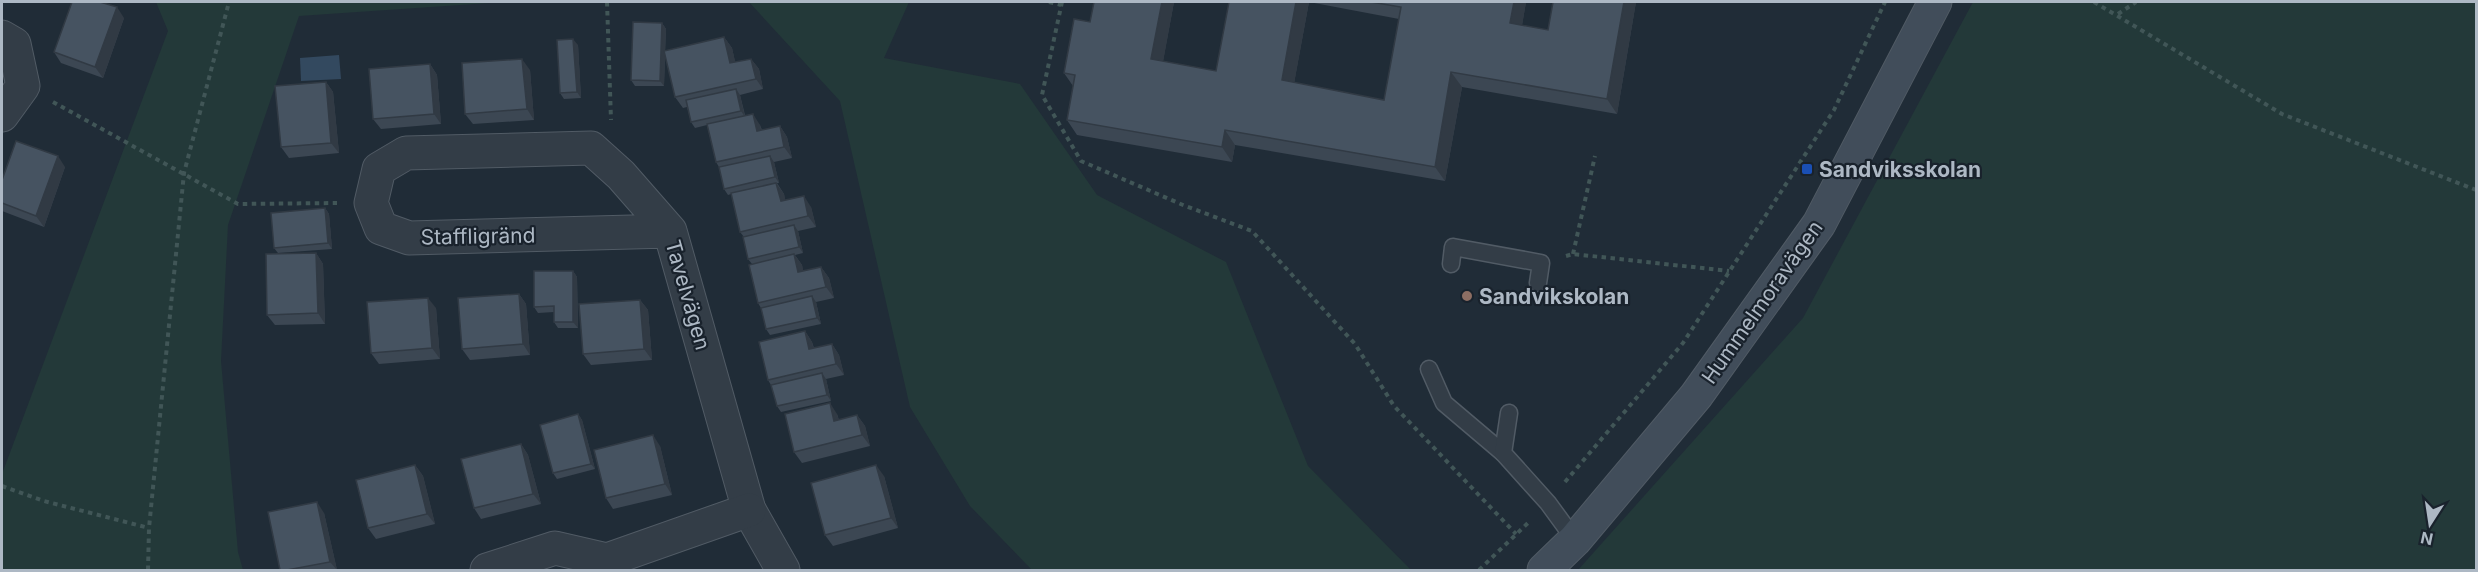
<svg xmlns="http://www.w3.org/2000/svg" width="2478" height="572" font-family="Inter,sans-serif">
  <rect width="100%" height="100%" fill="#202c37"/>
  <g fill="#233939">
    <path d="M156,2H504L299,16L228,225L221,361L238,552L243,570H2V474L168,31Z"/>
    <path d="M749,2H909L884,58L1020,84L1097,195L1226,262L1308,466L1411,570H1032L970,506L910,407L840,101Z"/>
    <path d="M1973,2H2476V570H1578L1803,318Z"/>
  </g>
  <path fill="#33495f" d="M339,55L341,79L301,81L300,58Z"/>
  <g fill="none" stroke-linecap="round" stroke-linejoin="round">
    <defs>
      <g id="lane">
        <path d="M1451,264L1453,247L1541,263L1538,283"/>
        <path d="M1429,369L1444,403L1503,453"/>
        <path d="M1509,413L1503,453L1548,503L1575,540"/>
      </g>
      <g id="street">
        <path d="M2,37L14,44L23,86L2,115"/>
        <path d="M670,231L409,238L381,228L371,203L379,169L406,153L591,148L621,175L670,231L749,510L783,570"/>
        <path d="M487,570L555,548L607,560L749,510"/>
      </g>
      <path id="secondary" d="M1544,570L1575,540L1696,396L1819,224L1935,2"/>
    </defs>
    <use href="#lane" stroke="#515b65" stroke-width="19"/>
    <use href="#street" stroke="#515b65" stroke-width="35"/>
    <use href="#secondary" stroke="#515b65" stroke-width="35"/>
    <g stroke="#415657" stroke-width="4" stroke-dasharray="4.5 4.5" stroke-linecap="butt">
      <path d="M607,2L611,120"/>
      <path d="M1049,2L1061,5"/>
      <path d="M1062,2L1042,95L1081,161L1183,205L1252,231L1355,344L1394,406L1516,534"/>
      <path d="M2094,2L2282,114L2476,190"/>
      <path d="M2118,14L2136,2"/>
      <path d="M53,102L238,204L337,203"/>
      <path d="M1573,254L1595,156"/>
      <path d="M1566,256L1573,254L1729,271"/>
      <path d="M1565,482L1683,343L1834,110L1885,2"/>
      <path d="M2,486L44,501L149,528"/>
      <path d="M148,570L149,528L184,173L229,2"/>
      <path d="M1479,570L1530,521"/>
    </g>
    <use href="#lane" stroke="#333d47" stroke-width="16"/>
    <use href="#street" stroke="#333d47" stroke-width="33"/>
    <use href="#secondary" stroke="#414d5a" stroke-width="33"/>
  </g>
  <g fill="#3c4753" fill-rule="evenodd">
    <path d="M1094,2H1174L1163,61L1216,71L1229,2H1526L1522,25L1548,30L1553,2H1636L1617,114L1462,87L1445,181L1235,145L1232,162L1077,135L1067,120L1073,86L1064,73L1090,22ZM1309,2L1399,19L1384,100L1294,83Z"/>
    <path d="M124,18L103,78L61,63L54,52Z"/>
    <path d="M662,23L666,29L665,51L724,37L732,48L735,62L751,59L759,69L763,89L740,95L745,115L760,125L762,130L780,126L787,137L792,158L774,162L779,183H777L784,194L785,200L811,207L816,227L798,231L803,253L795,255L802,265L803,271L821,267L829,278L834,298L816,302L821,324L770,335L766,329L761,308L758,303L752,264L748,259L744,237L740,232L731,194L728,195L724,189L719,167L716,162L707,125L695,128L691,122L687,107L683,108L675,97L665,55L664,86H635L631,80Z"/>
    <path d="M578,45L581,98L564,99L560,93Z"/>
    <path d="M430,64L437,75L441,124L381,129L373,119Z"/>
    <path d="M530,70L534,120L473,124L465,114Z"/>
    <path d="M326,82L333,92L339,153L289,158L281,147Z"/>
    <path d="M65,167L44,227L2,211V180Z"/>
    <path d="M325,208L329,214L332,249L278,253L274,248Z"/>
    <path d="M316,253L323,264L325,324L275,325L267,315Z"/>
    <path d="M573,271L577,277L578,328H558L554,322V312L538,313L534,307Z"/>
    <path d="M519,294L526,304L530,355L470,360L462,349Z"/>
    <path d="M640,300L648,310L652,360L591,365L583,354Z"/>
    <path d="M436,308L440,359L379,364L371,353Z"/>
    <path d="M805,331L812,342L814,348L832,344L839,355L844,375L826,379L831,401L781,412L777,406L771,385L768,380Z"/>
    <path d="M578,414L582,420L595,469L557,479L553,473Z"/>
    <path d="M837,414L839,420L857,415L865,426L870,446L802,463L794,452Z"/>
    <path d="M521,444L528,455L541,504L481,519L474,508Z"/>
    <path d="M660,446L672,495L613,509L606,498Z"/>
    <path d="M415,465L423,476L435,524L376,539L368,528Z"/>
    <path d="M884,476L898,528L833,546L825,535Z"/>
    <path d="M324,513L337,570H280Z"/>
  </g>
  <g fill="#313a44">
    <path d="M1162,2H1174L1161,73L1151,59Z"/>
    <path d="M1296,2H1309L1292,95L1282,80Z"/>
    <path d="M1514,2H1526L1520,38L1510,23Z"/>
    <path d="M1624,2H1636L1617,114L1607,99Z"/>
    <path d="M117,7L124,18L103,78L95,67Z"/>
    <path d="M662,23L666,29L664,86L660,81Z"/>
    <path d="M724,37L732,48L738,74L730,63Z"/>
    <path d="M573,39L578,45L581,98L577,92Z"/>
    <path d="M522,59L530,70L534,120L527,109Z"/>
    <path d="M751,59L759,69L763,89L756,79Z"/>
    <path d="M430,64L437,75L441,124L434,114Z"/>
    <path d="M1451,72L1462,87L1445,181L1435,167Z"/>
    <path d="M326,82L333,92L339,153L331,143Z"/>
    <path d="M736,89L740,95L745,117L741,111Z"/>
    <path d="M753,114L760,125L764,142L757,131Z"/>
    <path d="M780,126L787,137L792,158L784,147Z"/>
    <path d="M1225,130L1235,145L1232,162L1222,147Z"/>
    <path d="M58,156L65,167L44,227L36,216Z"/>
    <path d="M770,156L774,162L779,183L775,177Z"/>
    <path d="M776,183L784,194L788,212L781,201Z"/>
    <path d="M804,196L811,207L816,227L808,216Z"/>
    <path d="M325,208L329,214L332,249L328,243Z"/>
    <path d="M794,225L798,231L803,253L799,247Z"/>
    <path d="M316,253L323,264L325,324L318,313Z"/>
    <path d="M794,254L802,265L806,283L798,272Z"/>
    <path d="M821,267L829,278L834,298L826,287Z"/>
    <path d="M573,271L577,277L578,328L573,322Z"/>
    <path d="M519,294L526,304L530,355L523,344Z"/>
    <path d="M812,296L816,302L821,324L817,318Z"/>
    <path d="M428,298L436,308L440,359L432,348Z"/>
    <path d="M640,300L648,310L652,360L644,349Z"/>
    <path d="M805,331L812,342L816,360L809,349Z"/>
    <path d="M832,344L839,355L844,375L836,364Z"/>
    <path d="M822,373L826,379L831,401L827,395Z"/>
    <path d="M830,403L837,414L842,432L834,421Z"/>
    <path d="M578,414L582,420L595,469L591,464Z"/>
    <path d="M857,415L865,426L870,446L862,435Z"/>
    <path d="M653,435L660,446L672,495L665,484Z"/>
    <path d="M521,444L528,455L541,504L533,494Z"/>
    <path d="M415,465L423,476L435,524L427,514Z"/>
    <path d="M876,465L884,476L898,528L891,518Z"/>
    <path d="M317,502L324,513L337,570L330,562Z"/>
  </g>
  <g fill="#465361" stroke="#313a44" stroke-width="1.5">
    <path d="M72,2H100L117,7L95,67L54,52Z"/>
    <path d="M1094,2H1162L1151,59L1216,71L1229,2H1296L1282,80L1384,100L1401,7L1371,2H1514L1510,23L1548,30L1553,2H1624L1607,99L1451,72L1435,167L1225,130L1222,147L1067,120L1075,75L1064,73L1074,19L1090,22Z"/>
    <path d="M633,22L662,23L660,81L631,80Z"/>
    <path d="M724,37L730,63L751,59L756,79L675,97L664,51Z"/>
    <path d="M573,39L577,92L560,93L557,40Z"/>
    <path d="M522,59L527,109L465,114L462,63Z"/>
    <path d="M430,64L434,114L373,119L369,69Z"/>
    <path d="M326,82L331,143L281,147L275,86Z"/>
    <path d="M736,89L741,111L691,122L686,100Z"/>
    <path d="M753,114L757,131L780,126L784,147L716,162L707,124Z"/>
    <path d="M16,141L58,156L36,216L2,203V180Z"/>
    <path d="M770,156L775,177L724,189L719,167Z"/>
    <path d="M776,183L781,201L804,196L808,216L740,232L731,193Z"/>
    <path d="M325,208L328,243L274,248L271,213Z"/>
    <path d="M794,225L799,247L748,259L743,237Z"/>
    <path d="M316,253L318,313L267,315L266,254Z"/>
    <path d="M794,254L798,272L821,267L826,287L758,303L749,265Z"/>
    <path d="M534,271H573V322H554V306L534,307Z"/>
    <path d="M519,294L523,344L462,349L458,298Z"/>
    <path d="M812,296L817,318L766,329L761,308Z"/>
    <path d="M428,298L432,348L371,353L367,302Z"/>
    <path d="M640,300L644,349L583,354L579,304Z"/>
    <path d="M805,331L809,349L832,344L836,364L768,380L759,342Z"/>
    <path d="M822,373L827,395L777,406L771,385Z"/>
    <path d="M830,403L834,421L857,415L862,435L794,452L785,414Z"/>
    <path d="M578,414L591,464L553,473L540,425Z"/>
    <path d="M653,435L665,484L606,498L594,450Z"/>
    <path d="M521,444L533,494L474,508L461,459Z"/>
    <path d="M415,465L427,514L368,528L356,480Z"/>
    <path d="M876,465L891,518L825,535L811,483Z"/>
    <path d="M317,502L330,562L287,570H280L268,512Z"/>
  </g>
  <rect fill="#1a4fb4" stroke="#19222c" stroke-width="2" x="1801" y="163" width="12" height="12" rx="3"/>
  <circle fill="#8d6e63" stroke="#19222c" stroke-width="2" cx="1467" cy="296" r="6"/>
  <g text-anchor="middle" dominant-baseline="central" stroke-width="4.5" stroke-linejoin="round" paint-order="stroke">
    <g font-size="21" font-weight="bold" fill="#adb8c4" stroke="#19222c" text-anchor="start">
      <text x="1819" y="169">Sandviksskolan</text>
      <text x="1479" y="296">Sandvikskolan</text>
    </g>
    <g font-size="21" fill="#adb8c4" stroke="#19222c">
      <text transform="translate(478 236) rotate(-1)">Staffligränd</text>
      <text transform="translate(688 295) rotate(74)">Tavelvägen</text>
      <text transform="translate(1762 302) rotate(-55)">Hummelmoravägen</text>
    </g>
  </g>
  <rect width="2478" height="572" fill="none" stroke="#adb8c4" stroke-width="6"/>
  <g transform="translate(2430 524) rotate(192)" stroke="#19222c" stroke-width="4.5" paint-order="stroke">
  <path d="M0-4.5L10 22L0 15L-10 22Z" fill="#adb8c4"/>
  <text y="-9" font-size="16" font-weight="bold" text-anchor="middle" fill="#adb8c4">N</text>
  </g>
</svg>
